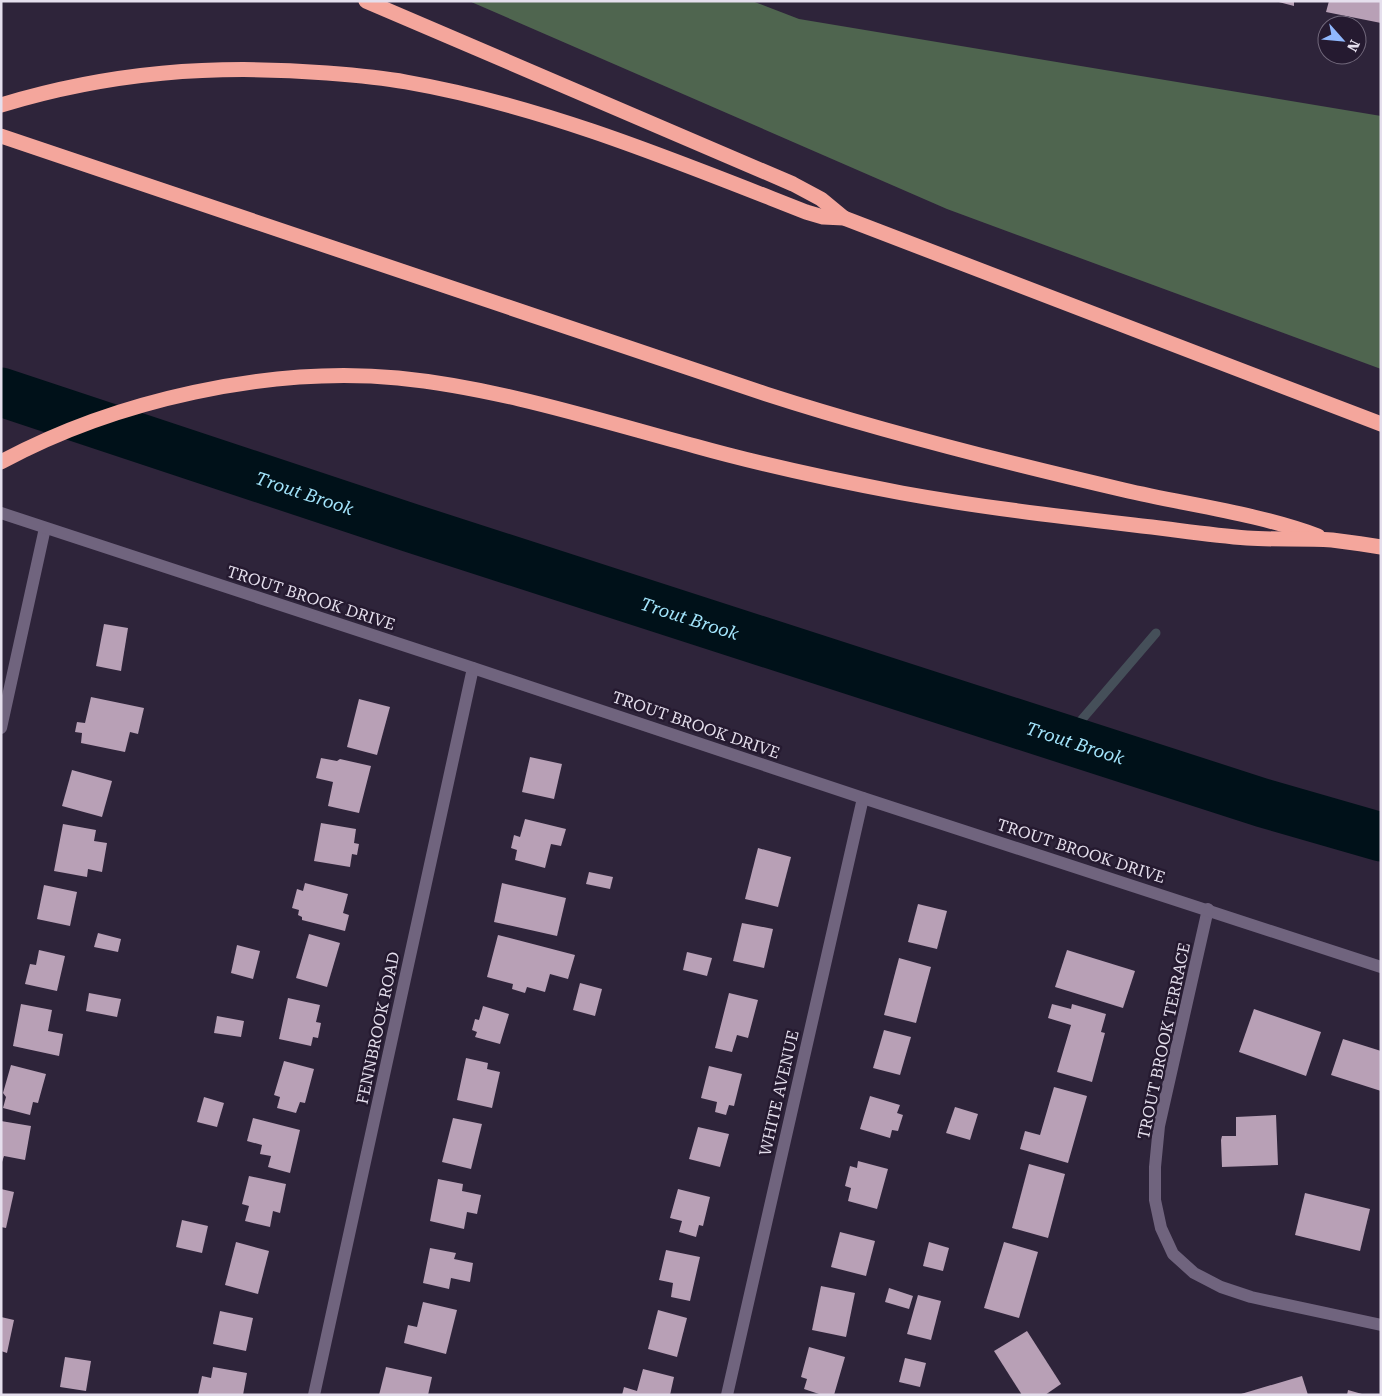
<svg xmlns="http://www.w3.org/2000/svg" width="1382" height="1396" font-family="'Roboto Serif',serif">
  <rect width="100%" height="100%" fill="#2e243a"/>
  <path fill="#4f654f" d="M469,1H752L799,19L1381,116V369L947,209Z"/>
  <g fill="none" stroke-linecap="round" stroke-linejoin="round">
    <path stroke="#454f59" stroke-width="9" d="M1066,738L1156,633"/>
    <path stroke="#001119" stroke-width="49" id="s1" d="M1,392L411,528L1263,803L1381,837"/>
  </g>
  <g fill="#b8a0b6">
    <path d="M1275,1H1294V6Z"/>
    <path d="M1329,1H1381V23L1326,12Z"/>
    <path d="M104,624L128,628L121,671L96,666Z"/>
    <path d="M91,697L144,708L138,734L130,732L125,752L81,743L82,733L75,732L77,722L85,723Z"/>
    <path d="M359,699L390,707L377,755L347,747Z"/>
    <path d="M530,757L562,764L554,799L522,792Z"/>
    <path d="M321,758L337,761L340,759L371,766L359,813L328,806L333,782L316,778Z"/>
    <path d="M72,770L112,781L102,817L62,806Z"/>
    <path d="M525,819L566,829L561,846L551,844L545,868L515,860L517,850L511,848L514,835L520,837Z"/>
    <path d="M321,823L356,829L354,843L359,844L357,855L352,854L350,867L314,861Z"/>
    <path d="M63,824L96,830L94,841L107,843L102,872L88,869L87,877L54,871Z"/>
    <path d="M758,848L791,857L778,907L745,899Z"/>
    <path d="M589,872L613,877L610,889L586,884Z"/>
    <path d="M305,883L348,894L343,913L349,915L345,931L302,920V917L298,915L299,910L292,908L297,889L303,891Z"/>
    <path d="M502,883L566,898L557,936L494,922Z"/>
    <path d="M44,885L77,892L70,926L37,919Z"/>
    <path d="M918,904L947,911L937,949L908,942Z"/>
    <path d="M742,923L773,929L764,968L733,961Z"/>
    <path d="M98,933L121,939L118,952L94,947Z"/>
    <path d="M309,934L340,943L327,987L296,978Z"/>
    <path d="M498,935L575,955L568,979L550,974L545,992L527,987L525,993L512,989L513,984L487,977Z"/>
    <path d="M237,945L260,951L253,979L231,973Z"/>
    <path d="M39,950L65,956L57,991L25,984L30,964L36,965Z"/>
    <path d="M1067,950L1135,971L1123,1008L1055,987Z"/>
    <path d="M687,952L712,958L707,976L683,970Z"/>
    <path d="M899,958L931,967L916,1023L884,1015Z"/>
    <path d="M580,983L602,989L595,1016L573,1010Z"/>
    <path d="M89,993L121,999L117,1017L86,1011Z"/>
    <path d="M729,993L758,1000L748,1038L737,1035L732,1052L715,1048Z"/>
    <path d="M288,998L320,1005L316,1022L321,1023L318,1038L313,1037L311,1046L279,1039Z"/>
    <path d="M21,1004L52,1010L48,1031L63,1034L59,1056L13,1046Z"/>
    <path d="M1052,1004L1071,1009L1072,1004L1106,1014L1101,1032L1105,1033L1092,1082L1057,1072L1071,1025L1048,1018Z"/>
    <path d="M483,1006L509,1014L500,1044L475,1037L477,1032L472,1030L475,1019L479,1020Z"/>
    <path d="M1254,1009L1321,1032L1306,1076L1239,1052Z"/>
    <path d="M217,1016L244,1021L241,1037L214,1033Z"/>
    <path d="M884,1030L911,1037L900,1075L873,1068Z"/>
    <path d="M1343,1039L1381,1051V1091L1331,1075Z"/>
    <path d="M466,1058L488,1063L487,1069L500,1072L492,1108L457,1100Z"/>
    <path d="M284,1061L314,1069L305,1103L300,1102L296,1113L277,1108L280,1097L274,1095Z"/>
    <path d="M11,1065L46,1074L38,1103L33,1102L30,1115L3,1108L6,1097L3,1093Z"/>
    <path d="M709,1066L742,1074L734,1106L729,1105L726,1115L715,1112L717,1102L701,1098Z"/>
    <path d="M1054,1087L1087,1096L1068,1163L1020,1149L1025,1131L1040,1135Z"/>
    <path d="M870,1096L900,1105L897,1113L903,1115L898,1131L892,1130L890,1138L860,1129Z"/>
    <path d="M204,1097L224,1103L217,1127L197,1122Z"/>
    <path d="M955,1107L978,1114L970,1140L946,1133Z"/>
    <path d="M1276,1115L1278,1165L1222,1167L1221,1140L1222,1136H1236V1117Z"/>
    <path d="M253,1118L300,1130L290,1173L268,1167L271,1156L260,1154L262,1145L247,1141Z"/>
    <path d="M453,1118L482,1124L471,1169L442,1162Z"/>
    <path d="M1,1121L31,1126L25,1160L4,1156L1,1165Z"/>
    <path d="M698,1127L729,1134L720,1167L689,1159Z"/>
    <path d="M858,1161L888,1169L877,1209L848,1201L851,1188L845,1186L850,1166L857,1168Z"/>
    <path d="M1029,1164L1065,1174L1048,1238L1012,1228Z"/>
    <path d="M249,1176L286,1184L280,1213L273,1211L270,1227L245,1221L249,1206L242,1204Z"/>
    <path d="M438,1179L463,1184L462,1191L481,1195L477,1214L467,1212L464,1229L430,1221Z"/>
    <path d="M1,1189L14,1192L6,1228L1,1227Z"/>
    <path d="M678,1189L710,1197L703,1226L699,1225L696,1237L679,1232L682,1221L670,1218Z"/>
    <path d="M1305,1193L1370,1209L1360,1251L1295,1235Z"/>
    <path d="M182,1220L208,1226L202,1253L176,1247Z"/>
    <path d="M840,1232L875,1241L866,1276L831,1267Z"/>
    <path d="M236,1242L269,1251L258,1294L225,1285Z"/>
    <path d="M929,1242L949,1248L943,1271L923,1266Z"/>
    <path d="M1004,1242L1038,1252L1019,1318L984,1308Z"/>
    <path d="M430,1248L456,1253L454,1259L473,1263L470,1282L451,1278L449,1289L423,1283Z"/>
    <path d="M666,1250L700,1257L690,1301L671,1297L673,1283L659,1280Z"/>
    <path d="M821,1286L855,1293L846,1337L812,1330Z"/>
    <path d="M889,1288L913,1296L909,1309L885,1302Z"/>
    <path d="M918,1295L941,1301L931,1340L907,1334Z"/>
    <path d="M423,1302L457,1310L446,1354L404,1343L408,1325L417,1327Z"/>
    <path d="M658,1310L687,1318L677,1357L648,1349Z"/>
    <path d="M220,1311L253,1318L246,1351L213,1344Z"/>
    <path d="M1,1317L14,1320L7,1353L1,1351Z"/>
    <path d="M1027,1331L1061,1384L1045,1395H1022L994,1351Z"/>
    <path d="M809,1347L845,1357L834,1395H822L804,1389L807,1379L801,1377Z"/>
    <path d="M65,1357L91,1361L86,1391L60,1387Z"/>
    <path d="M905,1358L926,1363L920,1387L899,1382Z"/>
    <path d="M213,1367L247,1373L243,1395H198L202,1376L211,1378Z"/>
    <path d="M386,1367L432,1377L428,1395H379Z"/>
    <path d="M643,1369L674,1377L670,1395H622L624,1387L637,1391Z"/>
    <path d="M1302,1376L1308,1395H1241V1394Z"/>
    <path d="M1348,1390L1362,1394V1395H1347Z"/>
  </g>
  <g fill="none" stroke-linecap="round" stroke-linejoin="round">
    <g stroke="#70647e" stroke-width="12">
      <path d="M1,728L45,528"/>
      <path d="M1208,909L1159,1126L1155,1167V1200L1161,1228L1173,1254L1194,1273L1221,1287L1251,1297L1381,1325"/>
      <path d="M314,1395L473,668"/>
      <path d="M727,1395L863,798"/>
    </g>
    <path stroke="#70647e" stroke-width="12" d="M1,513L473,668L863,798L1381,967"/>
    <g stroke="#f4a69c" stroke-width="15">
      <path d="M366,1L793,184L821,199L844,218"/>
      <path d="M1,105C110,72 213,64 327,73C353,75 379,77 406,82C544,106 676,161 806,212L823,217L844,218L1381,424"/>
      <path d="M1,136L766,394C884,432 1003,462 1124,490C1188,505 1256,513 1318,536"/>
      <path d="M1,462C116,400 269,366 398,378C499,388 598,420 695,446C763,465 833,480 902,493C979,507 1056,516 1134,525C1171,529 1209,535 1247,538C1275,540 1303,538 1332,540C1348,542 1364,544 1381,547"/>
    </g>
  </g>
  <g text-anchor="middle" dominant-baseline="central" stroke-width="5" stroke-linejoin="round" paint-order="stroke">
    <g font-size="16" fill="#e5dfed" stroke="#251a30">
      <text transform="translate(311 598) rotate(18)">TROUT BROOK DRIVE</text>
      <text transform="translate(696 725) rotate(19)">TROUT BROOK DRIVE</text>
      <text transform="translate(1081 851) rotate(18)">TROUT BROOK DRIVE</text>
      <text transform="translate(378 1028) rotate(-78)">FENNBROOK ROAD</text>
      <text transform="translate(1164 1041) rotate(-78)">TROUT BROOK TERRACE</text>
      <text transform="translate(779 1093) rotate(-77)">WHITE AVENUE</text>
    </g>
    <g font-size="18" font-style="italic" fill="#a2e4fb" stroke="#251a30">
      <text stroke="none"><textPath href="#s1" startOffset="320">Trout Brook</textPath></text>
      <text stroke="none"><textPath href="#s1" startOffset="725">Trout Brook</textPath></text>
      <text stroke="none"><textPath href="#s1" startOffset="1130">Trout Brook</textPath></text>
    </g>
  </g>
  <rect width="1382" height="1396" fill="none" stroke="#e5dfed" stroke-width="5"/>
  <g transform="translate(1342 40) rotate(117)"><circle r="24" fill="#251a30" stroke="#72697c"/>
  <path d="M0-4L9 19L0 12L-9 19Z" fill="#90b8fd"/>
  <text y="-8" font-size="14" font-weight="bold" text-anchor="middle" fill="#e5dfed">N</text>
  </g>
</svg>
